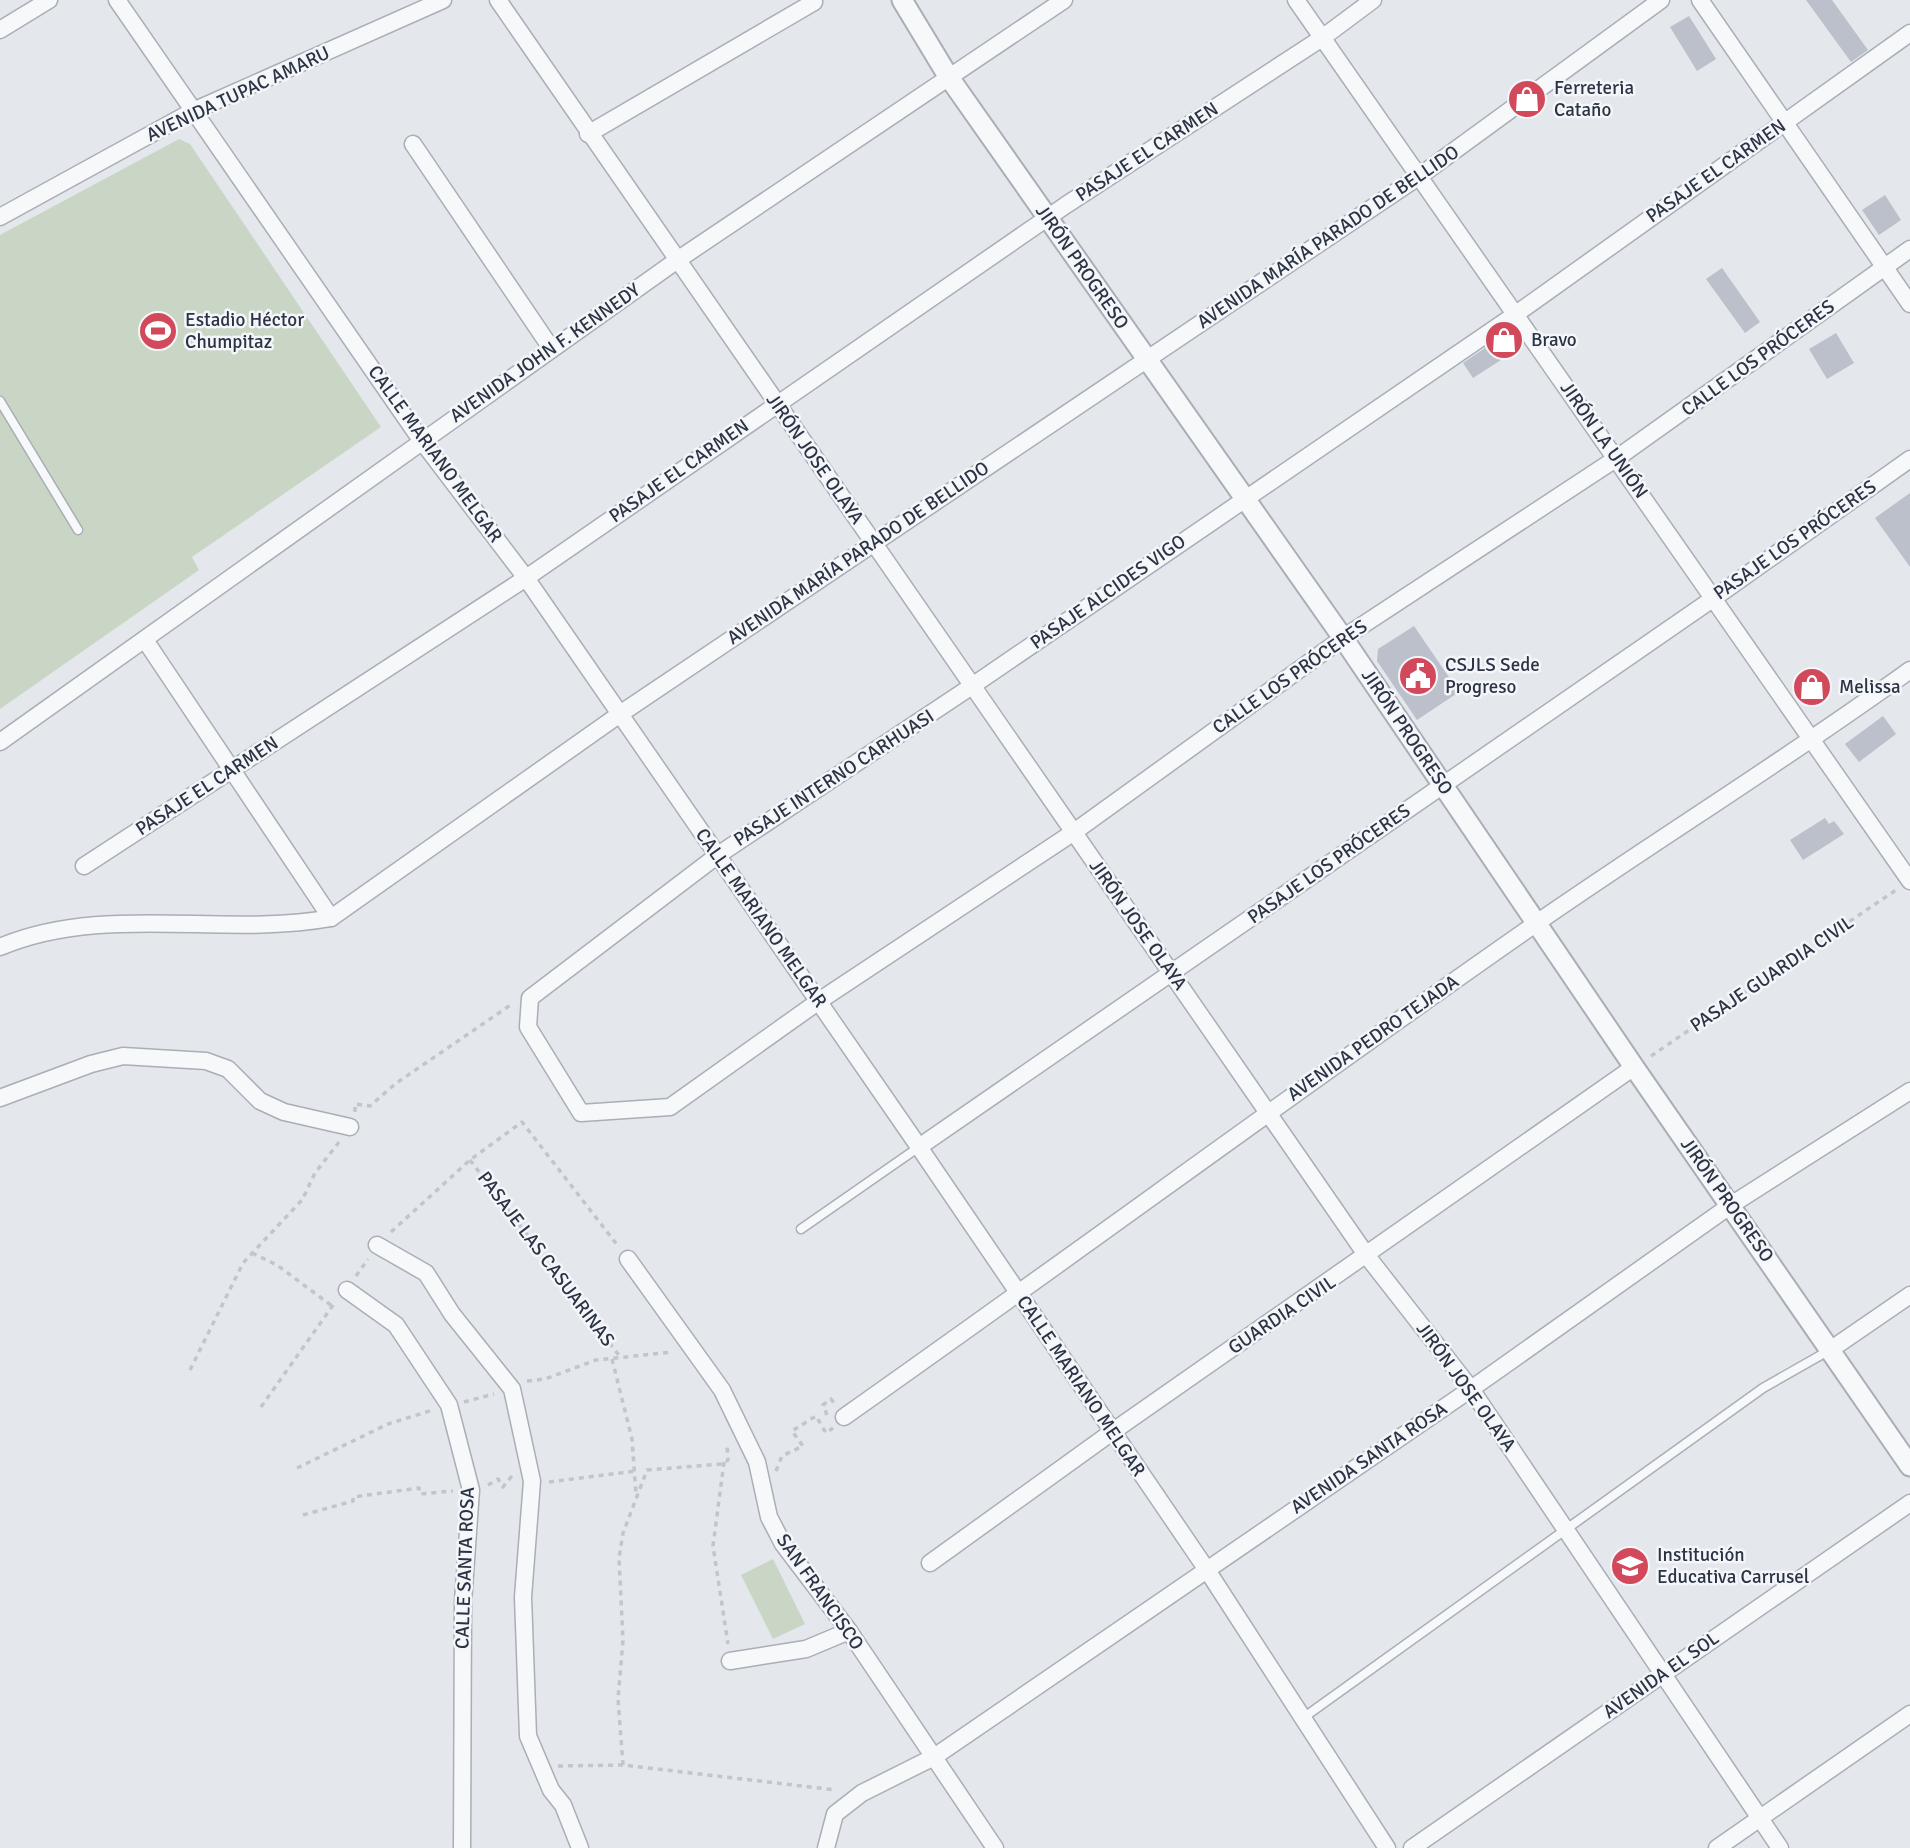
<svg xmlns="http://www.w3.org/2000/svg" width="1910" height="1848" font-family="Signika,sans-serif">
  <rect width="100%" height="100%" fill="#e4e7ec"/>
  <g fill="#c9d6c5">
    <path d="M179,139L190,144L381,427L192,557L199,570L0,709V235Z"/>
    <path d="M773,1559L805,1624L773,1639L741,1575Z"/>
  </g>
  <g fill="#bbc0ca">
    <path d="M1806,0H1832L1868,50L1851,62Z"/>
    <path d="M1689,16L1716,59L1697,71L1670,27Z"/>
    <path d="M1885,195L1901,220L1879,235L1862,210Z"/>
    <path d="M1722,268L1760,322L1745,333L1706,279Z"/>
    <path d="M1507,333L1518,349L1473,378L1463,363Z"/>
    <path d="M1836,333L1854,363L1827,379L1809,349Z"/>
    <path d="M1910,493V567L1875,518Z"/>
    <path d="M1414,626L1459,692L1417,720L1377,661L1378,649Z"/>
    <path d="M1815,674L1830,694L1820,702L1799,699L1792,690Z"/>
    <path d="M1883,716L1896,734L1859,762L1845,744Z"/>
    <path d="M1825,818L1829,824L1834,821L1844,834L1803,860L1790,840Z"/>
  </g>
  <g fill="none" stroke-linecap="round" stroke-linejoin="round">
    <defs>
      <g id="service">
        <path d="M0,401L78,530"/>
        <path d="M801,1229L919,1147"/>
        <path d="M1303,1718L1763,1388L1828,1351"/>
      </g>
      <g id="minor">
        <path d="M117,0L421,440L526,578L919,1147L1207,1570L1387,1848"/>
        <path d="M498,0L1367,1256L1471,1389L1780,1848"/>
        <path d="M1296,0L1910,881"/>
        <path d="M1700,0L1910,304"/>
        <path d="M0,30L49,0"/>
        <path d="M1910,33L1516,314L972,686L718,855L530,998L528,1027L581,1113L670,1107L819,1001L1074,832L1343,638L1617,458L1910,249"/>
        <path d="M588,134L814,2"/>
        <path d="M413,144L551,348"/>
        <path d="M0,217L193,111L443,0"/>
        <path d="M145,640L331,918"/>
        <path d="M0,742L676,261L1064,0"/>
        <path d="M84,866L526,578L1066,205L1322,38L1373,0"/>
        <path d="M0,947C104,903 222,938 331,918L620,714L1421,175L1661,0"/>
        <path d="M0,1098L91,1064L123,1056L206,1061L228,1069L260,1101L284,1112L350,1127"/>
        <path d="M919,1147L1714,598L1910,459"/>
        <path d="M377,1245L426,1273L452,1314L512,1389L532,1481L523,1597L528,1736L551,1790L563,1805L580,1848"/>
        <path d="M628,1259L722,1390L757,1462L769,1517L783,1544L849,1631L995,1848"/>
        <path d="M347,1290L396,1325L449,1405L471,1490L463,1602L462,1848"/>
        <path d="M1830,1350L1910,1295"/>
        <path d="M844,1417C1074,1255 1300,1088 1531,927C1656,840 1786,760 1910,670"/>
        <path d="M930,1563L1112,1432L1634,1067"/>
        <path d="M730,1661L806,1649L849,1631"/>
        <path d="M826,1848L835,1814L862,1793L934,1757L1471,1389L1731,1205L1910,1091"/>
        <path d="M1412,1848L1910,1503"/>
        <path d="M1717,1848L1910,1714"/>
      </g>
      <path id="tertiary" d="M902,0L948,76L1343,638L1634,1067L1910,1466"/>
    </defs>
    <use href="#service" stroke="#a9aeb7" stroke-width="11"/>
    <use href="#minor" stroke="#a9aeb7" stroke-width="19"/>
    <use href="#tertiary" stroke="#a9aeb7" stroke-width="23"/>
    <g stroke="#c2c5cb" stroke-width="3.5" stroke-dasharray="5 5" stroke-linecap="butt">
      <path d="M1651,1056L1896,890"/>
      <path d="M355,1112V1104L370,1106L395,1084L512,1004"/>
      <path d="M470,1160L621,1358"/>
      <path d="M391,1232L470,1160L522,1122L618,1246"/>
      <path d="M252,1253L277,1265L332,1306"/>
      <path d="M356,1276L368,1259"/>
      <path d="M612,1359L632,1439L636,1494"/>
      <path d="M190,1370L243,1263L302,1200L315,1173L339,1142"/>
      <path d="M527,1381L545,1379L596,1360L673,1352"/>
      <path d="M464,1402L494,1394"/>
      <path d="M261,1407L336,1301"/>
      <path d="M827,1415L823,1405L831,1399L835,1404"/>
      <path d="M724,1462L713,1546L728,1644"/>
      <path d="M297,1468L388,1424L433,1410"/>
      <path d="M776,1471L782,1456L803,1446L792,1431L816,1416L826,1433L833,1428"/>
      <path d="M549,1482L636,1471"/>
      <path d="M488,1485L498,1479L503,1487L511,1477L513,1481"/>
      <path d="M303,1515L353,1501V1497L419,1488L420,1494L453,1491"/>
      <path d="M623,1765L618,1699L623,1640L619,1558L623,1533L647,1470L722,1464L728,1460L727,1445"/>
      <path d="M558,1766L623,1765L836,1790"/>
    </g>
    <use href="#service" stroke="#f7f8fa" stroke-width="8"/>
    <use href="#minor" stroke="#f7f8fa" stroke-width="16"/>
    <use href="#tertiary" stroke="#f7f8fa" stroke-width="19"/>
  </g>
  <defs>
    <symbol id="shop-disc" viewBox="-11 -11 22 22"><circle r="9.5" fill="#d1495b" stroke="#f4f6f9"/><path d="M-5-2.5h2.3a2.7 3.5 0 0 1 5.4 0H5L5.5 6h-11ZM-1.5-2.5h3a1.5 2.3 0 0 0-3 0Z" fill="#fff"/></symbol>
    <symbol id="stadium-disc" viewBox="-11 -11 22 22"><circle r="9.5" fill="#d1495b" stroke="#f4f6f9"/><path d="M0-5a6.5 5 0 1 0 0 10a6.5 5 0 1 0 0-10ZM-3.5-1.8h7v3.6h-7Z" fill="#fff"/></symbol>
    <symbol id="civic-disc" viewBox="-11 -11 22 22"><circle r="9.5" fill="#d1495b" stroke="#f4f6f9"/><path d="M-.6-6.5H3V-4.5H.6V-3L4-1V1h2V6H-6V1h2V-1L-.6-3ZM-1.2 2.5V6h2.4V2.5Z" fill="#fff"/></symbol>
    <symbol id="school-disc" viewBox="-11 -11 22 22"><circle r="9.5" fill="#d1495b" stroke="#f4f6f9"/><path d="M0-5L7-2L0 1L-7-2ZM-4 1L0 2.5L4 1V4Q0 6-4 4Z" fill="#fff"/></symbol>
  </defs>
  <g fill-rule="evenodd">
    <use href="#shop-disc" x="1505" y="77" width="44" height="44"/>
    <use href="#stadium-disc" x="136" y="309" width="44" height="44"/>
    <use href="#shop-disc" x="1482" y="318" width="44" height="44"/>
    <use href="#civic-disc" x="1396" y="654" width="44" height="44"/>
    <use href="#shop-disc" x="1790" y="665" width="44" height="44"/>
    <use href="#school-disc" x="1608" y="1544" width="44" height="44"/>
  </g>
  <g text-anchor="middle" dominant-baseline="central" stroke-width="5" stroke-linejoin="round" paint-order="stroke">
    <g font-size="19" fill="#2b3445" stroke="#f4f6f9" text-anchor="start">
      <text x="1554" y="88">Ferreteria<tspan x="1554" dy="22">Cataño</tspan></text>
      <text x="185" y="320">Estadio Héctor<tspan x="185" dy="22">Chumpitaz</tspan></text>
      <text x="1531" y="340">Bravo</text>
      <text x="1445" y="665">CSJLS Sede<tspan x="1445" dy="22">Progreso</tspan></text>
      <text x="1839" y="687">Melissa</text>
      <text x="1657" y="1555">Institución<tspan x="1657" dy="22">Educativa Carrusel</tspan></text>
    </g>
    <g font-size="19" fill="#2b3445" stroke="#f4f6f9">
      <text transform="translate(238 94) rotate(-25)">AVENIDA TUPAC AMARU</text>
      <text transform="translate(1147 152) rotate(-33)">PASAJE EL CARMEN</text>
      <text transform="translate(1716 171) rotate(-35)">PASAJE EL CARMEN</text>
      <text transform="translate(1328 237) rotate(-34)">AVENIDA MARÍA PARADO DE BELLIDO</text>
      <text transform="translate(1082 267) rotate(55)">JIRÓN PROGRESO</text>
      <text transform="translate(545 353) rotate(-35)">AVENIDA JOHN F. KENNEDY</text>
      <text transform="translate(1758 358) rotate(-36)">CALLE LOS PRÓCERES</text>
      <text transform="translate(1604 440) rotate(55)">JIRÓN LA UNIÓN</text>
      <text transform="translate(435 454) rotate(54)">CALLE MARIANO MELGAR</text>
      <text transform="translate(815 459) rotate(55)">JIRÓN JOSE OLAYA</text>
      <text transform="translate(679 471) rotate(-35)">PASAJE EL CARMEN</text>
      <text transform="translate(1795 540) rotate(-35)">PASAJE LOS PRÓCERES</text>
      <text transform="translate(858 553) rotate(-34)">AVENIDA MARÍA PARADO DE BELLIDO</text>
      <text transform="translate(1108 592) rotate(-35)">PASAJE ALCIDES VIGO</text>
      <text transform="translate(1290 677) rotate(-35)">CALLE LOS PRÓCERES</text>
      <text transform="translate(1407 732) rotate(56)">JIRÓN PROGRESO</text>
      <text transform="translate(834 778) rotate(-33)">PASAJE INTERNO CARHUASI</text>
      <text transform="translate(207 786) rotate(-33)">PASAJE EL CARMEN</text>
      <text transform="translate(1329 864) rotate(-35)">PASAJE LOS PRÓCERES</text>
      <text transform="translate(761 918) rotate(55)">CALLE MARIANO MELGAR</text>
      <text transform="translate(1138 925) rotate(55)">JIRÓN JOSE OLAYA</text>
      <text transform="translate(1772 974) rotate(-34)">PASAJE GUARDIA CIVIL</text>
      <text transform="translate(1373 1038) rotate(-35)">AVENIDA PEDRO TEJADA</text>
      <text transform="translate(1727 1200) rotate(55)">JIRÓN PROGRESO</text>
      <text transform="translate(546 1259) rotate(53)">PASAJE LAS CASUARINAS</text>
      <text transform="translate(1282 1315) rotate(-34)">GUARDIA CIVIL</text>
      <text transform="translate(1081 1386) rotate(56)">CALLE MARIANO MELGAR</text>
      <text transform="translate(1466 1387) rotate(54)">JIRÓN JOSE OLAYA</text>
      <text transform="translate(1369 1458) rotate(-34)">AVENIDA SANTA ROSA</text>
      <text transform="translate(465 1568) rotate(-88)">CALLE SANTA ROSA</text>
      <text transform="translate(820 1592) rotate(55)">SAN FRANCISCO</text>
      <text transform="translate(1661 1675) rotate(-35)">AVENIDA EL SOL</text>
    </g>
  </g>
</svg>
